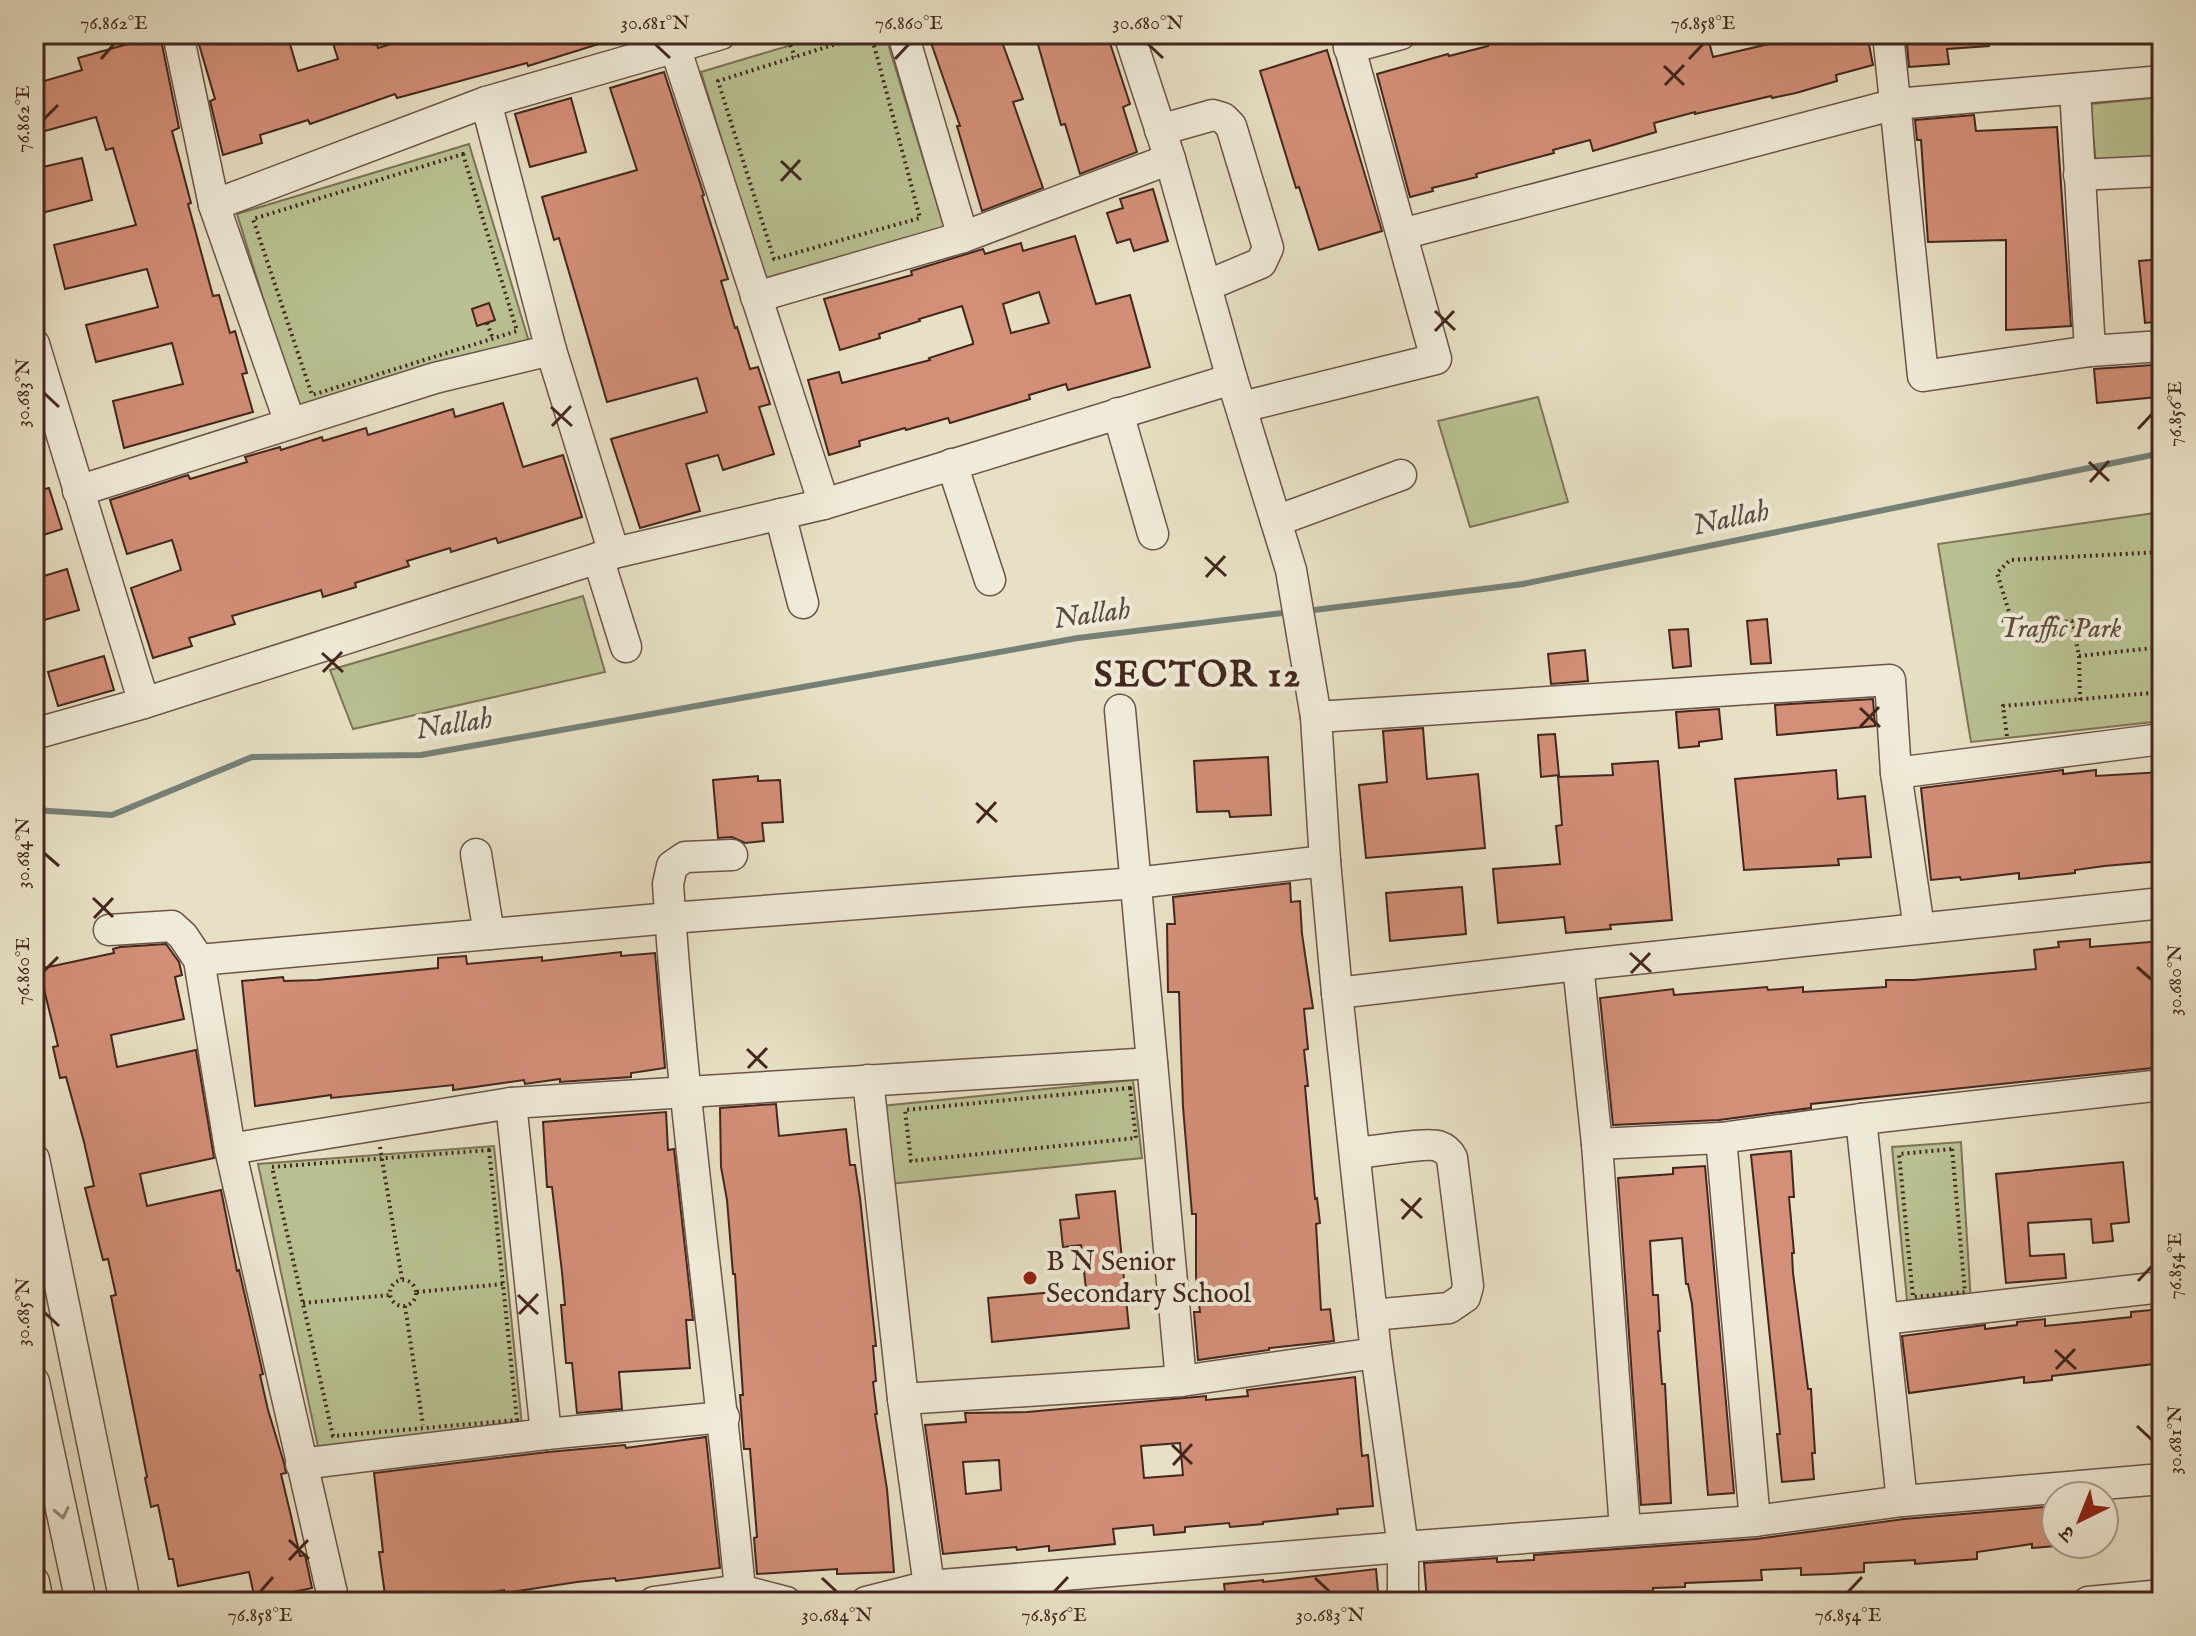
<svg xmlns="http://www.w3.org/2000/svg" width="2196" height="1636" font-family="'IM FELL English','Noto Serif Devanagari',serif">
  <rect width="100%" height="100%" fill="#e8e0c5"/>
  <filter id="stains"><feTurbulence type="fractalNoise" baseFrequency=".0025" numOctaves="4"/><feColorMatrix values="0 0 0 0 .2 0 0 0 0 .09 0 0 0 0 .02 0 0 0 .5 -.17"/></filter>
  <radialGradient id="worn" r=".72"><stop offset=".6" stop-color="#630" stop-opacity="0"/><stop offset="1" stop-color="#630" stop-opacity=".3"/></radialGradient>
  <g fill="#b9c192" stroke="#7e7458" stroke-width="2">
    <path d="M828,34H885L945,230L766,284L701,72Z"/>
    <path d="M2162,97V158L2096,164L2090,104Z"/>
    <path d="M469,144L530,345L299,415L237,214Z"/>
    <path d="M1538,397L1568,502L1470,527L1438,421Z"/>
    <path d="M2162,512V721L1971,742L1938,544Z"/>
    <path d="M583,596L605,672L353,729L330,670Z"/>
    <path d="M1133,1080L1142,1158L890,1184L882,1106Z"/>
    <path d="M1961,1142L1971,1303L1908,1310L1892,1147Z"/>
    <path d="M494,1146L523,1435L320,1456L258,1164Z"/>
  </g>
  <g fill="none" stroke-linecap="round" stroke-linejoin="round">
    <g stroke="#758177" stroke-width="6">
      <path d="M1306,611L1523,584L2162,453"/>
      <path d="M34,810L112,815L252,757L421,755L1078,638L1291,612"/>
    </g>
  </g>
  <g fill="#d38f78" stroke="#43271e" stroke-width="2" fill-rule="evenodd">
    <path d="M196,34H287L298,71L338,59L330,34H372L374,45L377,44L378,48L424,34H617L618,38L528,66L527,63L397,98L395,94L310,124L308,120L260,135L262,143L223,155L210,101L215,99Z"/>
    <path d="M928,34H999L1023,99L1013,102L1043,188L982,211L957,126H960Z"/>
    <path d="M1035,34H1107L1130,104L1123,107L1137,152L1080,174L1065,124L1061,125Z"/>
    <path d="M1530,34H1707L1713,57L1786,40L1784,34H1867L1873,65L1836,75L1837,81L1796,93L1772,98L1771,96L1695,114V112L1654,123L1656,132L1593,151L1590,140L1553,150L1554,153L1476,174L1477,177L1432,188L1433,191L1410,197L1377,74L1448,54L1449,56L1488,46L1487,43Z"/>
    <path d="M1906,34H1988L1989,46L1947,49L1949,64L1909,67Z"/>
    <path d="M160,35L179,128L172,131L191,203L188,204L213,296L219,295L230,333L235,331L247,373L242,374L253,412L124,448L113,401L183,384L172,343L96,362L86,325L158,307L147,269L65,289L54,245L136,225L113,148L106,150L96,117L34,134V84L82,70L78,58Z"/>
    <path d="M1327,50L1382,231L1319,250L1299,187L1296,188L1260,71Z"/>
    <path d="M664,72L704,195L702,196L728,279L721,281L735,328L737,327L750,369L758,367L770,404L759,407L774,454L723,470L718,455L686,464L700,511L640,528L611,439L707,412L697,378L607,402L559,238L554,240L542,197L637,170L610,88Z"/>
    <path d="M571,98L586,152L530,167L515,114Z"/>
    <path d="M1974,115L1976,131L2057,127L2071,326L2006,330V240L1928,242L1921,140H1917L1915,120Z"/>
    <path d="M82,158L92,200L34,215V169Z"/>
    <path d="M1153,189L1168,241L1134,251L1130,239L1117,243L1107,213L1123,208L1120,199Z"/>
    <path d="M1075,236L1096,304L1130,295L1150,367L1068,390L1066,384L1029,395L1030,399L950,423L948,418L906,430L905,428L859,441L860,446L829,455L808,380L839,372L842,383L930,360L929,358L973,344V342L962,306L919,319L920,321L879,334L880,338L840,350L824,299L912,275L911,271L983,249L985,254L1021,243L1023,251ZM1039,292L1049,323L1011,333L1003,304Z"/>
    <path d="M2162,259V321L2145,323L2139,261Z"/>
    <path d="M489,303L495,320L477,326L472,309Z"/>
    <path d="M2153,365L2157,397L2097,403L2094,369Z"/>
    <path d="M503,403L523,467L563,455L582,517L498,543L496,538L451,552L450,548L407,561L409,566L355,583L356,587L323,597L321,590L232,616L235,624L189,638L192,646L153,658L131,588L181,570L172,540L127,554L110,500L188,475L190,479L247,462L245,457L280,447L281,450L322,437L323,441L366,428L368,435L453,409L455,417Z"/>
    <path d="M49,488L62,529L34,538V492Z"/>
    <path d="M67,569L79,610L34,623V579Z"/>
    <path d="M1767,619L1771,663L1751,664L1747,621Z"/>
    <path d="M1688,629L1691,666L1673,668L1669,630Z"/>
    <path d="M1585,650L1588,681L1551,684L1548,654Z"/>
    <path d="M104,656L114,690L58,706L48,672Z"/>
    <path d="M1873,699L1875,726L1777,735L1775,705Z"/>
    <path d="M1719,709L1722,739L1699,742V746L1679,748L1676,712Z"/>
    <path d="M1423,728L1427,779L1478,774L1485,848L1366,858L1359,785L1387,782L1383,731Z"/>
    <path d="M1555,734L1559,775L1541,777L1538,735Z"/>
    <path d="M1268,757L1271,815L1230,817L1229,811L1197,812L1194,761Z"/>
    <path d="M1658,761L1672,920L1610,925L1611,929L1566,933L1564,917L1498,923L1493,869L1560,864L1556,826L1562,825L1558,777L1613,775L1612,764Z"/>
    <path d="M1836,770L1838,799L1865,796L1871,857L1838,859L1839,865L1744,870L1735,779Z"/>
    <path d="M2063,770V774L2096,770V776L2162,772V807H2160L2162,861L2104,866L2075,870V873L2019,879V873L1961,880L1960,877L1931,880L1921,788Z"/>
    <path d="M758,776V781L780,780L783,822L762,823L764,841L745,843L732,837L718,838L713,780Z"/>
    <path d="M1290,883L1291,902L1300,901L1302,934L1313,1008L1304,1009L1308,1049L1304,1050L1308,1086H1305L1315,1199L1317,1198L1320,1223L1316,1224L1321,1310L1330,1309L1334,1341L1269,1348V1350L1198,1360L1194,1312H1200L1196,1277V1214H1192L1183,1107L1179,992H1168L1167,924H1175L1173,897Z"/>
    <path d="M1462,887L1466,934L1390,941L1386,893Z"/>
    <path d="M2090,939V947L2162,941V1067L1811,1104V1108L1719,1120L1613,1125L1600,998L1673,989L1674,995L1767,987L1768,990L1803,987V992L1886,987V980H1914L2036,969L2034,950L2059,947L2058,942Z"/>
    <path d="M166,944L179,962L182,975L175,977L184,1019L111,1035L117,1067L196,1050L214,1158L140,1174L147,1206L221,1190L237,1271L239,1270L263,1374L260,1375L268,1410L284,1463L286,1473L281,1474L291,1516L300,1556L305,1555L312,1588L255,1600L249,1572L178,1586L173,1559H169L158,1505L151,1507L145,1478L147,1477L111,1296L116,1295L108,1259L103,1260L85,1188L94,1186L84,1142L66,1077L60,1078L53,1047L58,1046L39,969L114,953L113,949L120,947Z"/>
    <path d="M621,952V956L655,953L665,1068L631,1073V1077L560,1082V1079L525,1084L524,1080L453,1090V1085L331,1098V1095L255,1106L242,981L283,977L284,981L317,980L438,968V958L466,956L467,964L542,957V961Z"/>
    <path d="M776,1104L779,1136L846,1129L850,1165H855L860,1198L876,1346H873L876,1381L873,1382L877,1414H875L887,1489L894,1572L837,1574V1569L757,1574L754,1538L757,1537L750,1449H744L740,1395H743L735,1274H733L727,1200L721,1167L720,1108Z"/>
    <path d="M666,1112L668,1150L674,1149L693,1320H686L690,1368L619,1372L622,1409L577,1413L572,1363H566L561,1305H565L562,1272L552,1187H547L543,1122Z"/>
    <path d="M1791,1151L1794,1197H1789L1794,1253H1792L1793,1273L1808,1389H1811L1815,1453H1812L1814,1479L1782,1482L1777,1434H1780L1751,1155Z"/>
    <path d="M2123,1162L2129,1222L2111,1224L2113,1241L2093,1243L2091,1219L2028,1223L2030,1256L2064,1254L2066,1278L2006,1283L1996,1174Z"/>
    <path d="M1705,1166L1734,1493L1708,1495L1692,1304L1688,1284H1686L1682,1238L1650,1241L1653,1295H1658L1660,1331H1658L1662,1384H1665L1671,1503L1641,1505L1618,1178L1673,1174V1168Z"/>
    <path d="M1115,1191L1129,1328L992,1342L988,1298L1086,1289L1081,1245L1063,1247L1060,1220L1079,1218L1076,1195Z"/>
    <path d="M2162,1309V1363L2052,1376V1380L2024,1383V1377L1909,1393L1902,1336L1985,1325V1329L2017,1325V1322L2045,1319V1326L2085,1322L2131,1317V1312Z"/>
    <path d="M1355,1377L1362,1456L1368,1455L1373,1506L1337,1509L1338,1514L1263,1522V1524L1230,1527L1229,1523L1185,1527V1532L1154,1535L1153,1525L1113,1529L1115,1544L1049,1551V1546L1017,1550L1016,1547L943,1554L925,1425L966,1422L965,1413L1027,1412L1206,1396V1400L1248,1396L1247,1390ZM1180,1443L1183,1475L1144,1478L1141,1446ZM999,1460L1001,1490L966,1494L963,1462Z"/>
    <path d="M706,1437L720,1568L616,1581L615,1578L577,1582L505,1593L504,1590L425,1602H386L379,1552H383L374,1473L548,1452L625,1445L626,1448Z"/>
    <path d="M2056,1506V1546L2032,1548V1544L1977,1552V1559L1915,1564V1560L1864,1563V1572L1831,1574L1801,1575V1568L1761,1570L1762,1580L1685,1583V1587L1653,1588V1591L1575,1592L1576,1596L1533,1598V1602H1427L1424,1563L1497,1558V1562L1534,1560V1555L1756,1539L1904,1519Z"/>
    <path d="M1376,1569L1379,1602H1226L1224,1584L1263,1580V1582Z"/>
  </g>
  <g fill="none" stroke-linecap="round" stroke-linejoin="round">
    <defs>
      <g id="minor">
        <path d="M178,34L214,205L290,423"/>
        <path d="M903,34L963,237"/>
        <path d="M1129,34L1170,159L1232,379L1291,570L1316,717L1325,861L1337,993L1376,1353L1403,1547V1602"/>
        <path d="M1888,34L1923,376L2090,351L2162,346"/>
        <path d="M675,47L824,504"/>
        <path d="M1349,48L1401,34"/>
        <path d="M2075,89L2090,351"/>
        <path d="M486,102L551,350L614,553"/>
        <path d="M1160,130L1213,115L1223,118L1231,126L1268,248L1261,263L1206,286"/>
        <path d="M2079,175L2162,171"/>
        <path d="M214,205L486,102L721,34"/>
        <path d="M1402,234L1896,104L2162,81"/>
        <path d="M756,297L963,237L1170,159"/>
        <path d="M34,344L144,703"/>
        <path d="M1242,407L1436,359L1346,34"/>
        <path d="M1118,413L1153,534"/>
        <path d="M952,464L990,580"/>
        <path d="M78,491L435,378L551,350"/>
        <path d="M780,514L803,603"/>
        <path d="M1276,521L1401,475"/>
        <path d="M598,558L626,647"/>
        <path d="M1120,710L1181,1381"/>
        <path d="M1316,717L1890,680L1896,773L1919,928"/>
        <path d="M34,734L144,703L614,553L824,504L1232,379"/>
        <path d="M1896,773L2162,739"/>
        <path d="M476,854L489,934"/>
        <path d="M732,855L685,857L672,866L668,884C683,1120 718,1354 740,1590"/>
        <path d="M109,930L172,926L183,936L199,960L230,1149L334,1602"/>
        <path d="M199,960L670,918L1136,883L1325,861"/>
        <path d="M1578,965L1597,1144L1625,1529"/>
        <path d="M1337,993L1578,965L2162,903"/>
        <path d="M868,1080L903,1399L929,1586"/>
        <path d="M511,1103L546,1434"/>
        <path d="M1861,1119L1902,1501"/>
        <path d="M1721,1138L1755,1521"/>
        <path d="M1597,1144L1721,1138L1861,1119L2162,1085"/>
        <path d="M230,1149L511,1103L1152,1063"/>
        <path d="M1355,1153C1371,1152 1427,1142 1438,1146C1444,1148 1449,1152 1452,1158L1468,1286L1465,1297L1449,1308L1372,1315"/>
        <path d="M34,1159L125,1602"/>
        <path d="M1883,1319L2162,1287"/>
        <path d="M34,1382L81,1602"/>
        <path d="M903,1399L1181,1381L1376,1353"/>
        <path d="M301,1464L546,1434L724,1417"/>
        <path d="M34,1582L38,1602"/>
        <path d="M654,1602L740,1590L786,1602"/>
        <path d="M866,1602L929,1586L1403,1547L1755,1521L1902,1501L2162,1479"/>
        <path d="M2088,1602L2162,1595"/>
      </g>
    </defs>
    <use href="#minor" stroke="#6c5548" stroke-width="33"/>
    <g stroke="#43271e" stroke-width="4" stroke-dasharray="2 4" stroke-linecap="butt">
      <path d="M786,34L795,57"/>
      <path d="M868,34L718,81L774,259L920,218L871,34"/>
      <path d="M463,154L517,331L312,395L253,219Z"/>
      <path d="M487,323L493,339"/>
      <path d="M2079,656L2162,647"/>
      <path d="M2080,700L2079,656L2072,621L2014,628L1997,573L2010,560L2162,552"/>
      <path d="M2007,736L2003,706L2162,692"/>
      <path d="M1130,1088L1136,1138L911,1161L905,1110Z"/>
      <path d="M380,1147L402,1279"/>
      <path d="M1952,1149L1965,1292L1913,1297L1899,1154Z"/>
      <path d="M489,1150L517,1420L333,1436L272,1167Z"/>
      <circle cx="403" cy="1293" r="13"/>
      <path d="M417,1292L503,1284"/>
      <path d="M303,1303L390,1295"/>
      <path d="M405,1306L423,1425"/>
    </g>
    <use href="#minor" stroke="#f0ebd9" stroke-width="30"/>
  </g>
  <defs><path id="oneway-chevron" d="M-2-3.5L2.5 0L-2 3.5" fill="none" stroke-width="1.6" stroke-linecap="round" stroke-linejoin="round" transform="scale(2)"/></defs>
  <use stroke="#9a897c" href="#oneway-chevron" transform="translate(62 1513) rotate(78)"/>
  <path fill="none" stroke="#43271e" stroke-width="3" d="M655,44L670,58M1148,44L1163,58M101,59L114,44M895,59L909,44M1689,59L1703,44M1664,66L1684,85M1665,85L1684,65M44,119L58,105M781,161L801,180M781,181L800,160M1435,311L1455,330M1435,331L1454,311M44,393L59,407M551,407L572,426M552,426L571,406M2138,429L2152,414M2089,462L2109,481M2090,482L2109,461M1205,557L1226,576M1206,577L1225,556M322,653L343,672M323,672L342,652M1860,708L1880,727M1860,727L1879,707M976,803L997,822M977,823L996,802M44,853L59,866M93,898L113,917M94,918L113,898M1630,953L1651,972M2137,967L2152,980M44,971L58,957M1631,973L1650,953M747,1049L767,1068M748,1068L767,1048M1401,1199L1422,1218M1402,1219L1421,1198M2138,1281L2152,1266M518,1295L538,1314M44,1312L59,1326M519,1314L538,1294M2055,1350L2076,1369M2056,1369L2075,1349M2137,1426L2152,1440M1172,1445L1192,1464M1173,1465L1192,1444M289,1540L309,1559M289,1560L308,1540M822,1578L837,1592M1315,1578L1330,1592M260,1592L273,1577M1054,1592L1068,1577M1848,1592L1862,1577"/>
  <circle fill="#8f2418" stroke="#f0ebd9" stroke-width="3" cx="1030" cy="1278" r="8"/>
  <g text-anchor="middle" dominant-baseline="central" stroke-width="8" stroke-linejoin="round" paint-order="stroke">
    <g font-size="28" font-style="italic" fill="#604e3b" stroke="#f0ebd9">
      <text x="2060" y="629">Traffic Park</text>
    </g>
    <g font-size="28" fill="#43271e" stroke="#f0ebd9" text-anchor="start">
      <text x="1046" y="1262">B N Senior<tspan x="1046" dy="32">Secondary School</tspan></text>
    </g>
    <g font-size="30" font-style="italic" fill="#584c43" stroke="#f0ebd9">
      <text transform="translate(1731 519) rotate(-12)">Nallah</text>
      <text transform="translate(1092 615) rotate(-8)">Nallah</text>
      <text transform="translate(454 725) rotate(-9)">Nallah</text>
    </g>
    <g font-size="36" font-weight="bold" letter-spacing="2" fill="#43271e" stroke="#f0ebd9">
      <text x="1198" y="676">SECTOR 12</text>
    </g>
  </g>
  <rect width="2196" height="1636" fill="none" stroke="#e8e0c5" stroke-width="88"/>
  <g transform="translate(2080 1520) rotate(223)"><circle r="38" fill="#f0ebd9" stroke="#ab9d8e" stroke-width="2"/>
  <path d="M0-6L14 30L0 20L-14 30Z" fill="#8f2418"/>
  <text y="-12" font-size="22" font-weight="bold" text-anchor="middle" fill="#43271e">उ</text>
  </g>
  <rect x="44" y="44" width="2108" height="1548" fill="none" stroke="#43271e" stroke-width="3"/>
  <g font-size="20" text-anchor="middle" fill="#43271e">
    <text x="114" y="29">76.862°E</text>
    <text x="655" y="29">30.681°N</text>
    <text x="909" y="29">76.860°E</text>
    <text x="1148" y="29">30.680°N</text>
    <text x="1703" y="29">76.858°E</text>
    <text transform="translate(22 119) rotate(-90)" y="7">76.862°E</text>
    <text transform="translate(22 393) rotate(-90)" y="7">30.683°N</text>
    <text transform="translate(2174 414) rotate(-90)" y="7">76.856°E</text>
    <text transform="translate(22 853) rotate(-90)" y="7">30.684°N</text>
    <text transform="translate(22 971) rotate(-90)" y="7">76.860°E</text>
    <text transform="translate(2174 980) rotate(-90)" y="7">30.680°N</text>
    <text transform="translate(2174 1266) rotate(-90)" y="7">76.854°E</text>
    <text transform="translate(22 1312) rotate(-90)" y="7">30.685°N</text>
    <text transform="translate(2174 1440) rotate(-90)" y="7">30.681°N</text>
    <text x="260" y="1621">76.858°E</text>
    <text x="837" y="1621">30.684°N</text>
    <text x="1054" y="1621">76.856°E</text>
    <text x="1330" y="1621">30.683°N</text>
    <text x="1848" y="1621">76.854°E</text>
  </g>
  <rect width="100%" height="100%" filter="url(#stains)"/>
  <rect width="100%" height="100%" fill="url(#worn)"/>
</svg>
